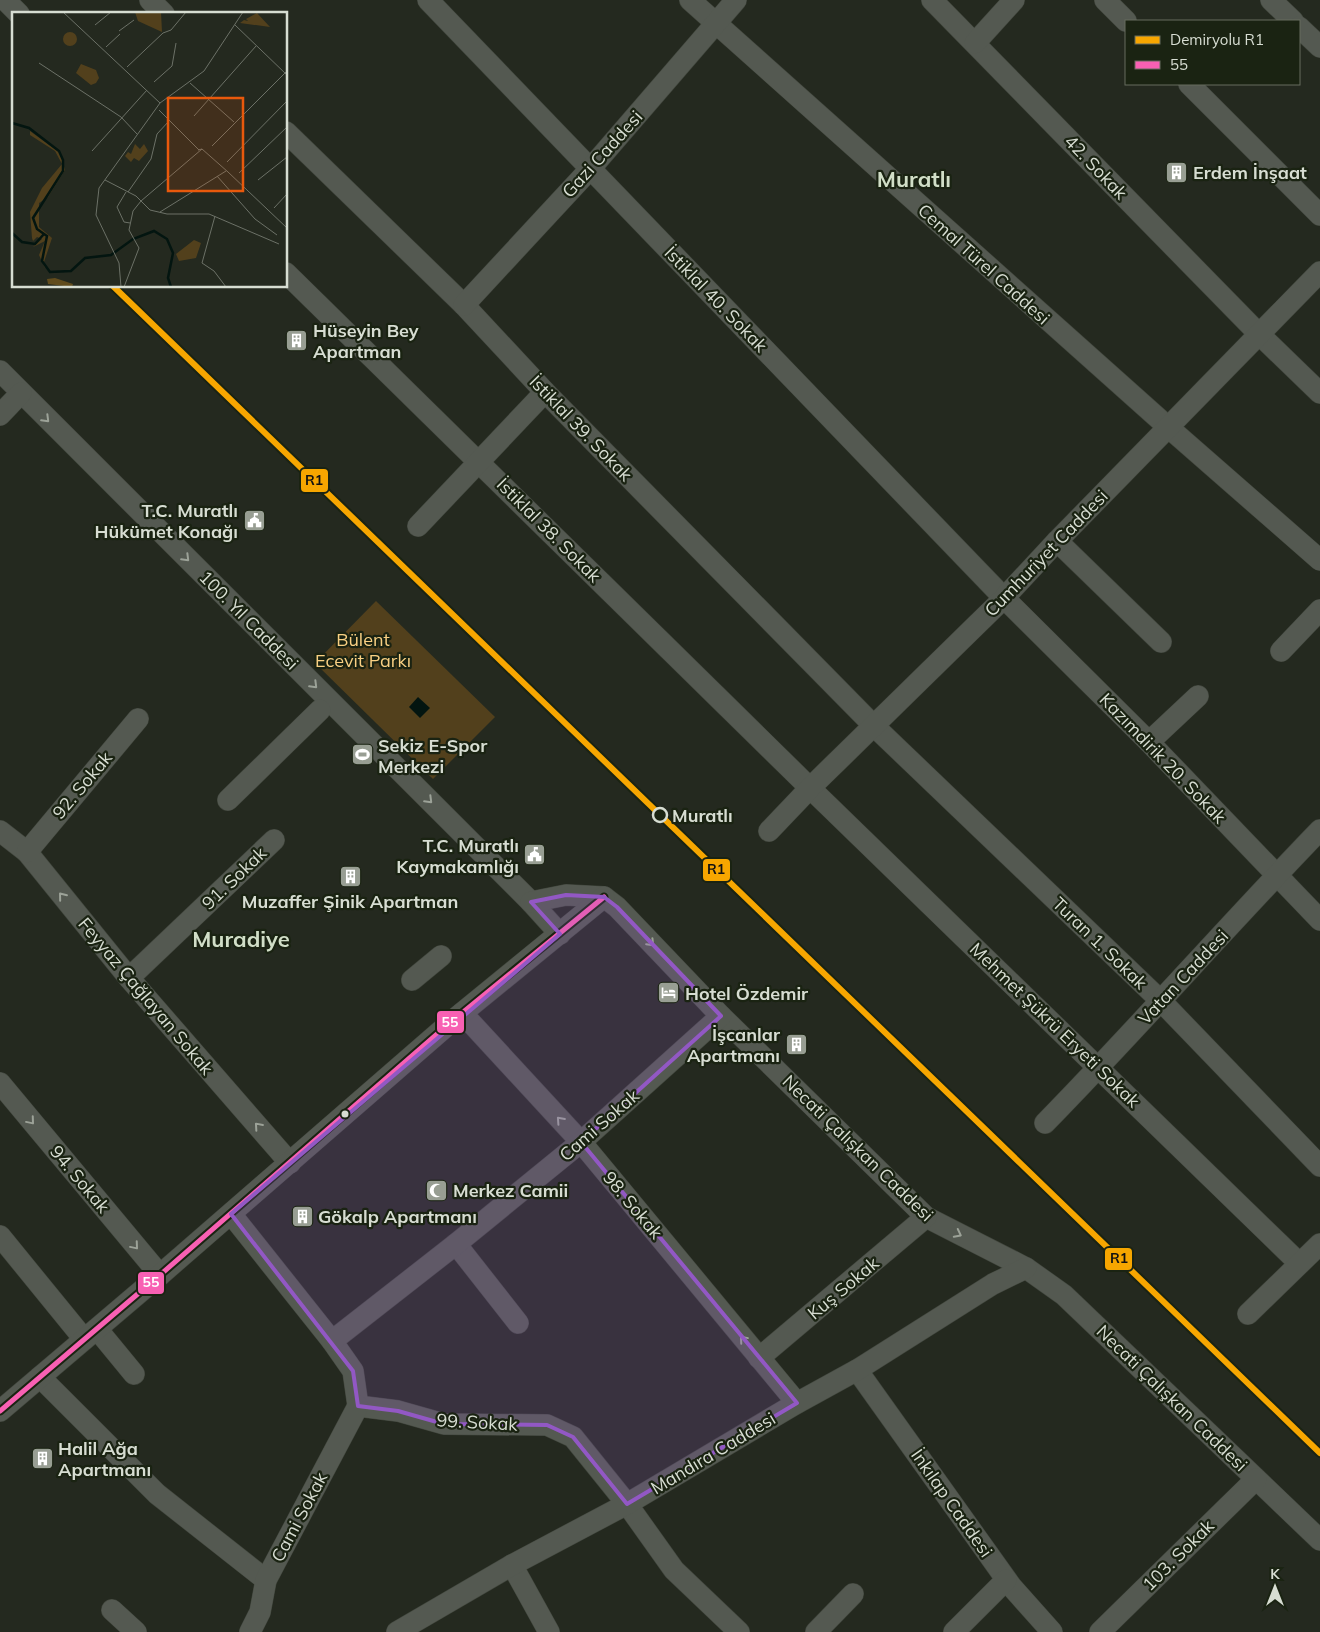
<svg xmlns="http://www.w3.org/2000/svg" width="1320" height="1632" font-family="Mulish,sans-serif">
  <rect width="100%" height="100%" fill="#24291f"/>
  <path fill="#52401c" d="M376,601L495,717L433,779L315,663Z"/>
  <path fill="#031510" d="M418,697L430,708L420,718L409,707Z"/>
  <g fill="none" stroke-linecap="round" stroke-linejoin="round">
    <defs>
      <g id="minor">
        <path d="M5,0L19,14"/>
        <path d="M150,0L164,14"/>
        <path d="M428,0L1004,598L1149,742L1320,920"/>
        <path d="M690,0L1168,427L1320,560"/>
        <path d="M932,0L1259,334L1320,393"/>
        <path d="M1105,0L1126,21"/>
        <path d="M1271,0L1293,21"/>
        <path d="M1299,27L1320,47"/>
        <path d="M975,43L1014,0"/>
        <path d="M1189,84L1320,215"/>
        <path d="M286,132L464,305L545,392L874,726L1161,1001L1320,1166"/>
        <path d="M286,273C461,443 634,616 809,787C971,946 1136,1103 1299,1263"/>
        <path d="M464,305L591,168L736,0"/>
        <path d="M0,371L531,902L560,934"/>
        <path d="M0,415L21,393"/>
        <path d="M418,526L545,392"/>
        <path d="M1057,541L1161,642"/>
        <path d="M1281,651L1320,610"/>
        <path d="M1149,742L1198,696"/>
        <path d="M228,800L320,710"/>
        <path d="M0,831L27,852L129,978L290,1163"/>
        <path d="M769,831L810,788L1004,598L1057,541L1320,272"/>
        <path d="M27,852L138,719"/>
        <path d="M531,902L566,895L604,897L617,907L721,1016L926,1217L1026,1268L1064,1295L1320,1540"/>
        <path d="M129,978L274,840"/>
        <path d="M412,980L441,956"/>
        <path d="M462,1013L581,1142L797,1403"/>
        <path d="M0,1083L160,1275"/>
        <path d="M1045,1123C1139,1027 1227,926 1320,830"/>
        <path d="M231,1214L332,1341L353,1371L358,1406L398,1411L444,1424L547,1425L573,1437L627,1504L674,1570L739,1632"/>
        <path d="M0,1236L84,1339"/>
        <path d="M456,1244L518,1323"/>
        <path d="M1248,1314L1320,1244"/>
        <path d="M97,1329L134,1374"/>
        <path d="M332,1341L456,1244L581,1142L721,1016"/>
        <path d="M759,1358L926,1217"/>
        <path d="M857,1370L1011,1586L1052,1632"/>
        <path d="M40,1377L157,1494L266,1580"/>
        <path d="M0,1411L160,1275L451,1022L604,897"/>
        <path d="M512,1565L549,1632"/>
        <path d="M112,1610L136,1632"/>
        <path d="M250,1632L260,1612L266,1580L358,1406"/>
        <path d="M397,1632L512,1565L627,1504L797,1403L857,1370L993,1284L1026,1268"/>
        <path d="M816,1632L853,1594"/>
        <path d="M954,1632L1006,1580"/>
        <path d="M1100,1632L1256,1479"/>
      </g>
    </defs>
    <use href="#minor" stroke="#41463d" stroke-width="22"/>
    <use href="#minor" stroke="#545951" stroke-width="21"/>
    <defs>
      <path id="bus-1" d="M0,1411L160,1275L451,1022L604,897"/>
    </defs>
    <use href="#bus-1" stroke="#1a2312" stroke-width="9"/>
    <use href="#bus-1" stroke="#f860b3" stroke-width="5"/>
    <defs>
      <path id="rail-1" d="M113,286L1320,1453"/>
    </defs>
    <use href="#rail-1" stroke="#1a2312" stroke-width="10"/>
    <use href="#rail-1" stroke="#f7a600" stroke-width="6"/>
  </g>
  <defs><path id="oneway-chevron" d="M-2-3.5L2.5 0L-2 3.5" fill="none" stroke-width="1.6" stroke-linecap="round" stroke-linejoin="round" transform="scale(1.25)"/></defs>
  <g stroke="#9ca298">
    <use href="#oneway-chevron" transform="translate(46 419) rotate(45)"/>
    <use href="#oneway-chevron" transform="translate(186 558) rotate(45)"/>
    <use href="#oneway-chevron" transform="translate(314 685) rotate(45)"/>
    <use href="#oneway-chevron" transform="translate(429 800) rotate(45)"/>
    <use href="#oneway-chevron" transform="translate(62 896) rotate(-129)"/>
    <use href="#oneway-chevron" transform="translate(651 943) rotate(46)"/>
    <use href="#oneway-chevron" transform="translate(560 1120) rotate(-132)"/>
    <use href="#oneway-chevron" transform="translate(31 1121) rotate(50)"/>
    <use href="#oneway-chevron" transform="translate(258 1126) rotate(-131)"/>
    <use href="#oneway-chevron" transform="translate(958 1234) rotate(27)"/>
    <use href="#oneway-chevron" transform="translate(135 1246) rotate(50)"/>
    <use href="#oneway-chevron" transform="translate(743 1339) rotate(-130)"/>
  </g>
  <path fill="#9258c4" fill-opacity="0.2" stroke="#9258c4" stroke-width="4" stroke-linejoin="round" d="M566,895L604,897L617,907L721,1016L581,1142L797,1403L627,1504L573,1437L547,1425L444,1424L398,1411L358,1406L353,1371L231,1214L560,934L531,902Z"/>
  <defs>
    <symbol id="building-square" viewBox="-11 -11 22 22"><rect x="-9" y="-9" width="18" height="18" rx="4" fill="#989e93" stroke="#1a2312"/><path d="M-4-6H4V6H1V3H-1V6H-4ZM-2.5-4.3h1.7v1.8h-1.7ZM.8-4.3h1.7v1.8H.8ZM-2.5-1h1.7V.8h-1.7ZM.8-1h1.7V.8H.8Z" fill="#fff"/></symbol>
    <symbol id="civic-square" viewBox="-11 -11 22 22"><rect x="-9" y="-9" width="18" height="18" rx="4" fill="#989e93" stroke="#1a2312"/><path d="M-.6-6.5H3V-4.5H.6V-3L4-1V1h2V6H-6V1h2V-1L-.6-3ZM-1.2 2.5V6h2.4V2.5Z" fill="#fff"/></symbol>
    <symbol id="stadium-square" viewBox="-11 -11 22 22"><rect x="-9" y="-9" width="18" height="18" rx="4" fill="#989e93" stroke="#1a2312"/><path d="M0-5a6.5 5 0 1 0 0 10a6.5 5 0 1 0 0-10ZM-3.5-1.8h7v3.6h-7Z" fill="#fff"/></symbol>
    <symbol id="hotel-square" viewBox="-11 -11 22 22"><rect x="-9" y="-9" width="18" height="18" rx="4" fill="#989e93" stroke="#1a2312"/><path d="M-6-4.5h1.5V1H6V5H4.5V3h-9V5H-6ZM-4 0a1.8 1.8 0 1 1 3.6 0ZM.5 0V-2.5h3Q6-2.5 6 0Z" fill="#fff"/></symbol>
    <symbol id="mosque-square" viewBox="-11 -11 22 22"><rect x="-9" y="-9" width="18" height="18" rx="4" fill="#989e93" stroke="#1a2312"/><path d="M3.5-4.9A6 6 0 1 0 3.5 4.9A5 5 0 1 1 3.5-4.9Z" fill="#fff"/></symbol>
  </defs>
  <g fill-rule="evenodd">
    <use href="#building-square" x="1164" y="160" width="25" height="25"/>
    <use href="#building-square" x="284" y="328" width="25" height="25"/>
    <use href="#civic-square" x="242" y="508" width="25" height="25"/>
    <use href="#stadium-square" x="350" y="742" width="25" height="25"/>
    <use href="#civic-square" x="522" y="842" width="25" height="25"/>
    <use href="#building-square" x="338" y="864" width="25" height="25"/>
    <use href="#hotel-square" x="656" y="980" width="25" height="25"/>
    <use href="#building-square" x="784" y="1032" width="25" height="25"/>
    <use href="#mosque-square" x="424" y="1178" width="25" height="25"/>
    <use href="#building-square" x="290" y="1204" width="25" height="25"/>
    <use href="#building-square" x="30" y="1446" width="25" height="25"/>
  </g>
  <circle fill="#1a2312" stroke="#d7ddd2" stroke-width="2.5" cx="660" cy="815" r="7"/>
  <circle fill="#d7ddd2" stroke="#1a2312" stroke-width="2" cx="345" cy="1114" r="4.5"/>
  <g text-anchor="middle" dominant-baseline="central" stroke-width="4.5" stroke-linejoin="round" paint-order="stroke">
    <g font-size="18" fill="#d7ddd2" stroke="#1a2312">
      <text transform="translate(602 154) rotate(-48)">Gazi Caddesi</text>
      <text transform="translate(1096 167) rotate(46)">42. Sokak</text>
      <text transform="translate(984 264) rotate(42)">Cemal Türel Caddesi</text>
      <text transform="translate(716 299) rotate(46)">İstiklal 40. Sokak</text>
      <text transform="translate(581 428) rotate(46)">İstiklal 39. Sokak</text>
      <text transform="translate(549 530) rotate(45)">İstiklal 38. Sokak</text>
      <text transform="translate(1046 553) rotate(-46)">Cumhuriyet Caddesi</text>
      <text transform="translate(249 620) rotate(45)">100. Yıl Caddesi</text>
      <text transform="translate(1163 758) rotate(46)">Kazımdirik 20. Sokak</text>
      <text transform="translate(82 785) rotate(-50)">92. Sokak</text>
      <text transform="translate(234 878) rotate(-44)">91. Sokak</text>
      <text transform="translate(1100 943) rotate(44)">Turan 1. Sokak</text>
      <text transform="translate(1183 977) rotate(-47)">Vatan Caddesi</text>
      <text transform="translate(146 996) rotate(50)">Feyyaz Çağlayan Sokak</text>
      <text transform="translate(1055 1025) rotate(44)">Mehmet Şükrü Eryeti Sokak</text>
      <text transform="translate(599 1125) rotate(-41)">Cami Sokak</text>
      <text transform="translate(858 1148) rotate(44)">Necati Çalışkan Caddesi</text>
      <text transform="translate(80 1179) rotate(50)">94. Sokak</text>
      <text transform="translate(633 1205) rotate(50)">98. Sokak</text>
      <text transform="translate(843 1288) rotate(-40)">Kuş Sokak</text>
      <text transform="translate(1172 1398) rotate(44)">Necati Çalışkan Caddesi</text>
      <text transform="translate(477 1422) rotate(3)">99. Sokak</text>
      <text transform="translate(713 1453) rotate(-31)">Mandıra Caddesi</text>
      <text transform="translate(952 1503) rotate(55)">İnkılap Caddesi</text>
      <text transform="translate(299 1517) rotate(-62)">Cami Sokak</text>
      <text transform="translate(1178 1555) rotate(-45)">103. Sokak</text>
    </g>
    <g font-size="18" font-weight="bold" fill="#d7ddd2" stroke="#1a2312" text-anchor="start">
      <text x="1193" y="172">Erdem İnşaat</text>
      <text x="313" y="330">Hüseyin Bey<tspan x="313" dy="21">Apartman</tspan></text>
      <text x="238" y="510" text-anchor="end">T.C. Muratlı<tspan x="238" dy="21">Hükümet Konağı</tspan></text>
      <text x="378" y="745">Sekiz E-Spor<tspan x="378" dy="21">Merkezi</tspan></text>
      <text x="519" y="845" text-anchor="end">T.C. Muratlı<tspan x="519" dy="21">Kaymakamlığı</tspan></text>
      <text x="350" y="901" text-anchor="middle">Muzaffer Şinik Apartman</text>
      <text x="685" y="993">Hotel Özdemir</text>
      <text x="780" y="1034" text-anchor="end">İşcanlar<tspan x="780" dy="21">Apartmanı</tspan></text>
      <text x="453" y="1190">Merkez Camii</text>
      <text x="318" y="1216">Gökalp Apartmanı</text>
      <text x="58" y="1448">Halil Ağa<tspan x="58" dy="21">Apartmanı</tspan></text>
    </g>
    <g font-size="18" fill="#f9d083" stroke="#1a2312">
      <text x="363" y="639">Bülent<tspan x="363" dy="21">Ecevit Parkı</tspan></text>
    </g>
    <g font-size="18" font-weight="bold" fill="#d7ddd2" stroke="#1a2312" text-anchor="start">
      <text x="672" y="815">Muratlı</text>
    </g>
    <g font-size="22" font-weight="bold" fill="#d1dec7" stroke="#1a2312">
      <text x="914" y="179">Muratlı</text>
      <text x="241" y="939">Muradiye</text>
    </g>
  </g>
  <g transform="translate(12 12)">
    <rect width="275" height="275" fill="#24291f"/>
    <path d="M123,0H149L150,20L126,9ZM245,1L258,15L228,11L232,8L236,9L234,7ZM51 27a7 7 0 1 1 14 0a7 7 0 1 1-14 0ZM69,52L84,58L87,66L84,71L79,73L64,61ZM18,119L48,141L53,158L36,185L27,191V215L40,226L32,250L33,256L27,243L33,229L21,235L30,227L25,225L21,229L20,226L18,200L30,176L50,152L43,139L18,123ZM123,132L128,137L132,132L136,139L127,149L122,146L119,150L113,144L116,140L119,142ZM182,228L189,231L184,246L167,249L164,242Z" fill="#52401c"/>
    <path d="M43,266L61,272L60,275L36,272L35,267Z" fill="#614c1d"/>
    <path fill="none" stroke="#031510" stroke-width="2.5" d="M0,111L17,116L47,139L51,148V159L21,206L25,217L35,224L30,249L38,260L59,259L73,246L99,243L121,227L142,219L155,227L161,241L156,266L159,275M0,221L10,230L23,232L32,222"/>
    <path fill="none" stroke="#6c7167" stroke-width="1" d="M51,0L148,91M83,13L99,0M223,13L275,63M107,19L122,8M94,35L108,22M27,51L109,105L125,122M115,55L151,21L159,18L174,0M142,70L160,54L164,31M178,71L222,110M147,98L187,138M182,104L244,34M200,134L275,59M186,138L190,137L216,160L275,216M80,139L135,78M215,150L275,89M227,161L275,115M205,164L243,207L265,223M93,168L124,184L138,198L155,202H197L267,232M246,168L275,145M114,180L105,195L112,210L118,211M116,180L139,147L145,122L157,109M262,196L275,182M148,200L214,159M203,204L190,251L202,259L214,275M109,275L107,251L84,203L87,176L148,91L192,59L231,0M112,275L127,236L117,218L121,199L129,189L190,137"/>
    <path fill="#e8590c" fill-opacity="0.15" stroke="#e8590c" stroke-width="2.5" d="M156,86H231V179H156Z"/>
    <rect width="275" height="275" fill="none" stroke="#d7ddd2" stroke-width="2.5"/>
  </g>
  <g stroke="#1a2312" stroke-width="2">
    <rect x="300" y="468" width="29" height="25" rx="5" fill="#f7a600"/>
    <rect x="702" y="858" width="29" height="24" rx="5" fill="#f7a600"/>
    <rect x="436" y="1010" width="29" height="24" rx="5" fill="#f860b3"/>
    <rect x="1104" y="1247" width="29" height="24" rx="5" fill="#f7a600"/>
    <rect x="137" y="1271" width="28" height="24" rx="5" fill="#f860b3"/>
  </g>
  <g font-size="14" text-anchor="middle" font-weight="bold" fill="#fff">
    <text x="450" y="1027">55</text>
    <text x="151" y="1287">55</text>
  </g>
  <g font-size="14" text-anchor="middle" font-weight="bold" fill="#111">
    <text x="314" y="485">R1</text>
    <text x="716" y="874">R1</text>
    <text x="1119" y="1263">R1</text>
  </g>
  <rect x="1125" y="20" width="175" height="65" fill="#1a2312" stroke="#666d5f"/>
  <rect x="1135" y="36" width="25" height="8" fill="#f7a600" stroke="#666d5f"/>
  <text x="1170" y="45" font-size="15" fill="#d7ddd2">Demiryolu R1</text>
  <rect x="1135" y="61" width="25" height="8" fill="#f860b3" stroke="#666d5f"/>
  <text x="1170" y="70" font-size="15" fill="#d7ddd2">55</text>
  <g transform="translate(1275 1587)" stroke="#1a2312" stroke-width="4" paint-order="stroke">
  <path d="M0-4L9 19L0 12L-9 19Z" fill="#d7ddd2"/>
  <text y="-8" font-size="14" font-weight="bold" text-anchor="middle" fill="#d7ddd2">K</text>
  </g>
</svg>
